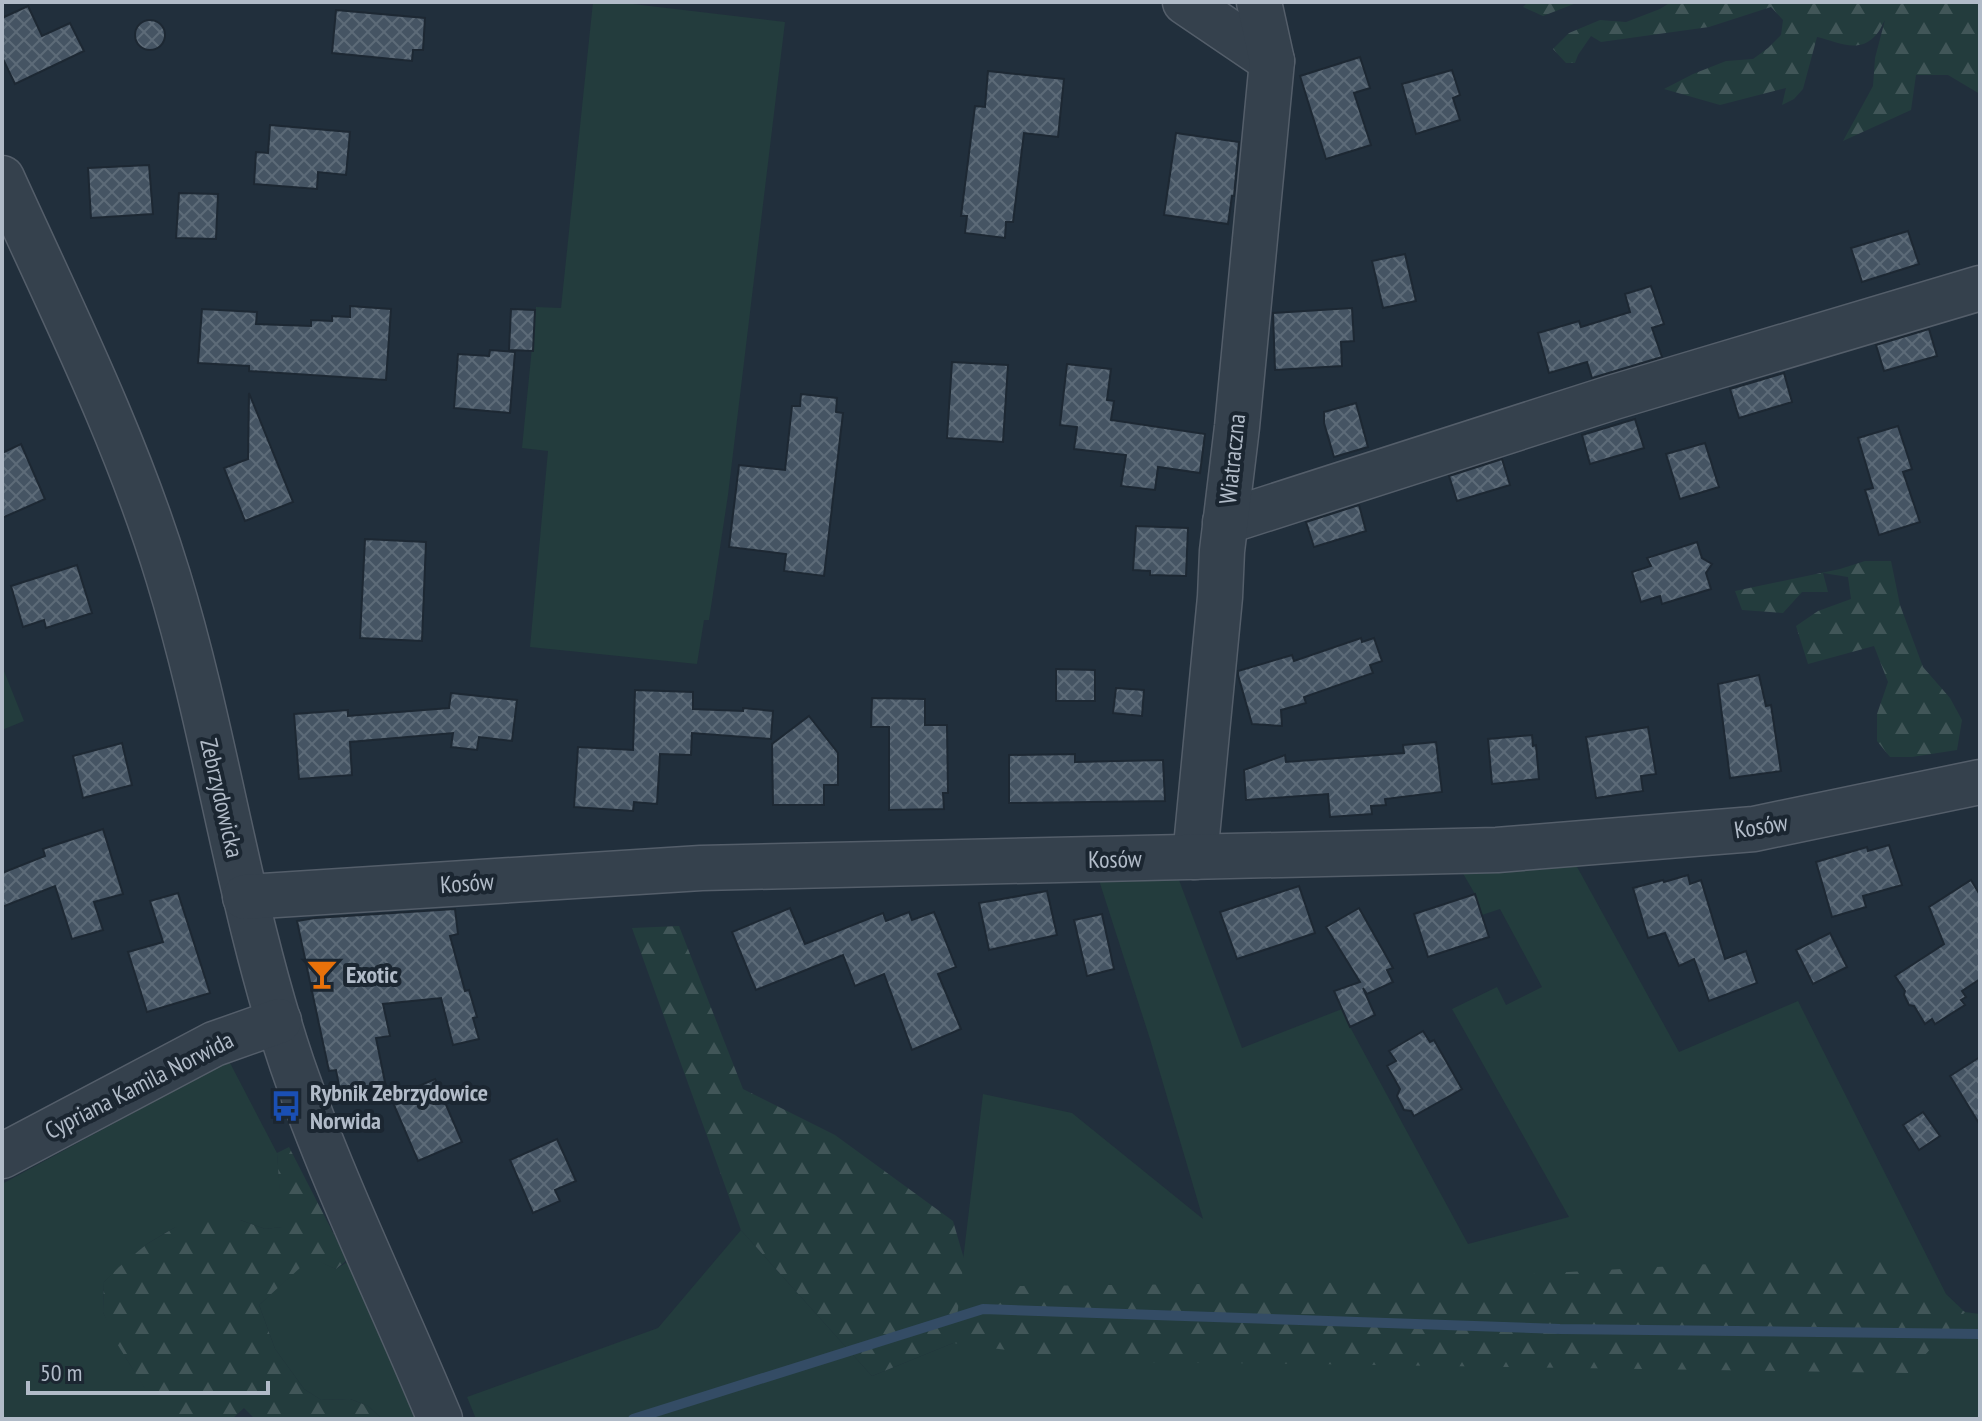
<svg xmlns="http://www.w3.org/2000/svg" width="1982" height="1421" font-family="'PT Sans Narrow',sans-serif">
  <defs>
    <pattern id="forest-firs" width="22" height="20" patternUnits="userSpaceOnUse" patternTransform="scale(2)"><rect width="22" height="20" fill="#233c3d"/><path d="M5 1l3.5 6h-7zM16 11l3.5 6h-7z" fill="#415658"/></pattern>
    <pattern id="building-cross-hatch" width="8" height="8" patternUnits="userSpaceOnUse" patternTransform="scale(2)"><rect width="8" height="8" fill="#455463"/><path d="M0 0l8 8M0 8l8-8" fill="none" stroke="#5d6b78"/></pattern>
  </defs>
  <rect width="100%" height="100%" fill="#212f3c"/>
  <g fill="#233c3d">
    <path d="M593,2H616L785,22L728,495L709,620H704L697,664L530,647L548,451L522,448L536,307L561,308Z"/>
    <path d="M2,666L24,721L2,730Z"/>
    <path d="M1458,865H1576L1679,1052L1798,1001L1946,1294L1965,1312L1980,1314V1419H476L467,1397L658,1328L741,1230L872,1376L953,1343L983,1094L1072,1113L1203,1219L1150,1039L1097,874L1176,872L1242,1048L1342,1009L1350,1027L1468,1244L1569,1217L1452,1009L1497,987L1506,1005L1542,987L1500,909L1482,915L1475,894Z"/>
    <path d="M229,1061L277,1153L283,1227L265,1229L240,1220L174,1228L147,1244L104,1282L103,1312L126,1358L161,1413L155,1419H2V1184Z"/>
    <path d="M311,1257L336,1269L352,1259L427,1419H382L368,1406L350,1399L321,1400L304,1389L275,1349L259,1305Z"/>
  </g>
  <g fill="url(#forest-firs)">
    <path d="M1528,2H1579L1543,16L1523,7Z"/>
    <path d="M1671,2H1980V94L1948,75H1916L1911,110L1843,141L1873,86L1875,58L1885,20C1882,25 1879,33 1874,37C1857,54 1836,41 1817,37L1803,89L1794,99L1782,105L1786,88L1720,105L1664,89L1693,74L1726,61L1753,59L1768,48L1781,35L1783,20L1771,7L1709,27L1601,42L1591,36L1578,55L1575,63H1566L1553,49L1569,33L1600,20L1626,22L1660,9Z"/>
    <path d="M1865,561H1891L1900,605L1923,667L1950,698L1962,720L1957,750L1912,757H1890L1877,741V714L1888,682L1874,646L1808,664L1796,626L1818,611L1851,599L1848,577L1823,573L1828,592H1802L1783,613L1742,610L1735,591L1840,569Z"/>
    <path d="M679,926L743,1089L835,1135L953,1221L964,1259L954,1342L1020,1286L1392,1282L1870,1255L1965,1312L1908,1373L1314,1364L1099,1362L953,1343L872,1376L741,1230L632,928Z"/>
    <path d="M289,1147L347,1260L336,1269L311,1258L259,1305L275,1349L304,1389L321,1400L350,1399L368,1406L382,1419H255L244,1408L232,1419H155L160,1413L116,1342L103,1312L104,1282L119,1267L147,1244L174,1228L206,1217L240,1220L265,1229L282,1227L277,1153Z"/>
  </g>
  <g fill="none" stroke-linecap="round" stroke-linejoin="round">
    <path stroke="#344c65" stroke-width="10" d="M633,1419L983,1309L1560,1329L1980,1334"/>
  </g>
  <g fill="url(#building-cross-hatch)" stroke="#1d2833" stroke-width="2">
    <path d="M28,6L42,36L70,23L84,51L15,84L2,57V18Z"/>
    <path d="M336,10L425,18L423,50H413L412,61L332,53Z"/>
    <circle cx="150" cy="35" r="15"/>
    <path d="M1360,57L1370,88L1354,93L1371,145L1326,159L1300,76Z"/>
    <path d="M1452,70L1460,95L1453,98L1460,120L1416,134L1402,84Z"/>
    <path d="M988,71L1064,79L1058,137L1024,133L1013,222H1006L1005,238L965,233L967,216H961L975,106L985,107Z"/>
    <path d="M270,125L350,132L346,175L318,172L317,189L254,184L256,152L268,153Z"/>
    <path d="M1176,133L1239,142L1234,196H1232L1228,224L1164,215Z"/>
    <path d="M149,165L153,214L91,218L88,168Z"/>
    <path d="M179,193L218,194L216,239L176,238Z"/>
    <path d="M1908,231L1919,264L1862,282L1851,248Z"/>
    <path d="M1405,254L1416,301L1383,308L1372,261Z"/>
    <path d="M1651,286L1664,324L1652,328L1662,357L1592,378L1587,362L1549,373L1538,333L1579,321L1581,327L1630,312L1625,294Z"/>
    <path d="M350,306L391,309L386,380L249,371V366L198,363L202,309L257,312L256,324L311,326V320L332,321V316L350,317Z"/>
    <path d="M1352,308L1354,341L1341,342L1342,366L1275,370L1273,313Z"/>
    <path d="M511,309L535,310L533,351L509,350Z"/>
    <path d="M1929,329L1937,356L1884,371L1876,345Z"/>
    <path d="M490,350L515,352L510,413L454,408L458,354L489,356Z"/>
    <path d="M952,362L1008,365L1003,442L947,438Z"/>
    <path d="M1067,364L1111,369L1107,400L1114,401L1111,420L1205,434L1200,473L1158,467L1155,490L1121,486L1126,455L1074,449L1077,427L1060,425Z"/>
    <path d="M1784,373L1792,402L1739,418L1730,389Z"/>
    <path d="M249,393L293,502L245,521L224,468L248,459Z"/>
    <path d="M801,394L837,398L836,412L843,413L824,576L784,571L786,554L729,547L739,465L785,470L792,406H800Z"/>
    <path d="M1356,403L1368,447L1334,457L1324,423V412Z"/>
    <path d="M1635,419L1644,448L1590,464L1582,435Z"/>
    <path d="M1898,426L1912,469L1903,472L1920,522L1879,535L1865,490L1873,488L1858,438Z"/>
    <path d="M1705,443L1719,487L1680,499L1666,454Z"/>
    <path d="M21,444L45,499L2,518V453Z"/>
    <path d="M1502,459L1510,485L1457,501L1449,476Z"/>
    <path d="M1359,505L1366,531L1314,547L1306,522Z"/>
    <path d="M1136,526L1188,528L1186,576L1150,575V571L1133,570Z"/>
    <path d="M365,539L426,542L422,641L360,638Z"/>
    <path d="M1697,542L1702,558L1712,564L1706,573L1711,589L1662,604L1660,596L1641,602L1632,572L1651,566L1647,558Z"/>
    <path d="M77,565L92,613L46,628L44,620L23,627L11,586Z"/>
    <path d="M1361,638L1362,642L1374,638L1382,661L1370,665L1373,673L1304,697L1306,703L1281,710L1282,726L1252,724L1238,675V671L1292,655L1294,661Z"/>
    <path d="M1056,669L1095,670V701H1056Z"/>
    <path d="M1759,675L1766,706L1771,705L1781,771L1730,778L1718,684Z"/>
    <path d="M1116,688L1144,690L1142,716L1113,713Z"/>
    <path d="M635,690L693,692V709L743,711V708L773,711L771,739L692,733L691,755L660,754L657,804L634,802L633,811L574,807L578,747L633,750Z"/>
    <path d="M451,693L517,700L512,741L479,737L477,750L451,747L453,733L350,742L352,775L299,779L294,714L348,710V716L449,708Z"/>
    <path d="M872,698L925,699V725H947L948,793H943L944,809L889,810V727H871Z"/>
    <path d="M809,716L838,753V785H824V805H773L772,744Z"/>
    <path d="M1648,727L1656,774L1641,776L1643,791L1596,798L1586,737Z"/>
    <path d="M1532,735L1533,746L1536,745L1539,779L1492,784L1488,739Z"/>
    <path d="M1436,742L1442,792L1385,799L1386,805L1371,806L1372,814L1330,817L1328,794L1246,800L1244,770L1285,755L1286,762L1404,753L1403,745Z"/>
    <path d="M122,743L132,785L83,798L73,756Z"/>
    <path d="M1075,754V762L1163,760L1165,801L1009,803V755Z"/>
    <path d="M103,829L123,894L94,902L103,930L72,939L55,886L2,907V873L45,856L43,849Z"/>
    <path d="M1889,845L1902,885L1863,896L1866,907L1832,917L1816,862L1867,847L1868,851Z"/>
    <path d="M1688,875L1690,884L1701,880L1725,959L1746,951L1757,983L1709,1001L1694,959L1679,966L1665,933L1648,938L1633,888L1663,880L1664,882Z"/>
    <path d="M1971,880L1980,895V979L1962,991L1966,997L1961,1000L1965,1005L1935,1024L1932,1019L1925,1024L1914,1006L1909,1005L1904,995L1905,991L1895,976L1944,944L1929,907Z"/>
    <path d="M1299,886L1315,933L1237,959L1220,912Z"/>
    <path d="M1047,891L1057,935L989,950L979,903Z"/>
    <path d="M178,893L210,993L147,1012L128,952L163,942L150,901Z"/>
    <path d="M1475,894L1489,937L1428,957L1414,914Z"/>
    <path d="M790,908L805,944L883,913L886,921L909,912L912,920L934,912L956,967L938,974L961,1029L912,1050L884,974L855,986L843,955L756,990L732,932Z"/>
    <path d="M1359,908L1393,968L1387,970L1393,982L1367,994L1363,988L1375,1015L1350,1027L1334,991L1360,982L1326,927Z"/>
    <path d="M455,909L458,934L450,936L465,991L469,990L477,1017L473,1018L479,1039L453,1045L441,998L383,1004L390,1036L376,1038L386,1087L341,1096L336,1070L329,1071L297,921L315,918Z"/>
    <path d="M1102,914L1114,969L1087,976L1074,920Z"/>
    <path d="M1830,933L1847,967L1813,984L1796,950Z"/>
    <path d="M1423,1031L1430,1042L1434,1040L1462,1089L1414,1116L1411,1111L1404,1110L1397,1096L1400,1089L1387,1066L1396,1061L1389,1051Z"/>
    <path d="M1980,1057V1125L1950,1076Z"/>
    <path d="M435,1079L462,1142L418,1161L391,1098Z"/>
    <path d="M1923,1112L1940,1136L1919,1150L1903,1125Z"/>
    <path d="M557,1139L576,1181L555,1190L560,1201L533,1213L510,1160Z"/>
  </g>
  <g fill="none" stroke-linecap="round" stroke-linejoin="round">
    <defs>
      <g id="minor">
        <path d="M1185,2L1272,61"/>
        <path d="M2,178C61,308 126,438 168,576C217,736 238,904 292,1064C334,1185 391,1301 440,1419"/>
        <path d="M1225,522L1614,397L1980,288"/>
        <path d="M1195,857L1220,597L1222,551L1237,427L1272,61L1259,2"/>
        <path d="M245,897L701,868L1497,850L1754,829L1980,782"/>
        <path d="M2,1156L214,1044L279,1021"/>
      </g>
    </defs>
    <use href="#minor" stroke="#545e6a" stroke-width="47"/>
    <use href="#minor" stroke="#35414d" stroke-width="44"/>
  </g>
  <defs>
    <symbol id="bar-bare" viewBox="-9 -9 18 18"><path d="M-6-5H6L.8 .8V4.5H3.5V6h-7V4.5H-.8V.8Z" fill="#e8710a" stroke="#1b2631" stroke-width="2.5" paint-order="stroke"/></symbol>
    <symbol id="bus-bare" viewBox="-9 -9 18 18"><path d="M-5-6H5V4H4V6H2V4H-2V6H-4V4H-5ZM-3.5-4V0h7V-4ZM-3.5 1.2v1.5H-2V1.2ZM2 1.2v1.5H3.5V1.2Z" fill="#1a4fb4" stroke="#1b2631" stroke-width="2.5" paint-order="stroke"/></symbol>
  </defs>
  <g fill-rule="evenodd">
    <use href="#bar-bare" x="300" y="952" width="44" height="44"/>
    <use href="#bus-bare" x="264" y="1084" width="44" height="44"/>
  </g>
  <g text-anchor="middle" dominant-baseline="central" stroke-width="8" stroke-linejoin="round" paint-order="stroke">
    <g font-size="24" fill="#b1bbc8" stroke="#1b2631">
      <text transform="translate(1232 459) rotate(-84)">Wiatraczna</text>
      <text transform="translate(222 798) rotate(77)">Zebrzydowicka</text>
      <text transform="translate(1761 826) rotate(-9)">Kosów</text>
      <text transform="translate(1115 859) rotate(-1)">Kosów</text>
      <text transform="translate(467 883) rotate(-4)">Kosów</text>
      <text transform="translate(139 1085) rotate(-27)">Cypriana Kamila Norwida</text>
    </g>
    <g font-size="24" font-weight="bold" fill="#b1bbc8" stroke="#1b2631" text-anchor="start">
      <text x="346" y="974">Exotic</text>
      <text x="310" y="1092">Rybnik Zebrzydowice<tspan x="310" dy="28">Norwida</tspan></text>
    </g>
  </g>
  <rect width="1982" height="1421" fill="none" stroke="#b1bbc8" stroke-width="8"/>
  <path d="M28 1381v12h240v-12" fill="none" stroke="#b1bbc8" stroke-width="4"/>
  <text x="40" y="1381" font-size="24" fill="#b1bbc8" stroke="#1b2631" stroke-width="6" paint-order="stroke">50 m</text>
</svg>
